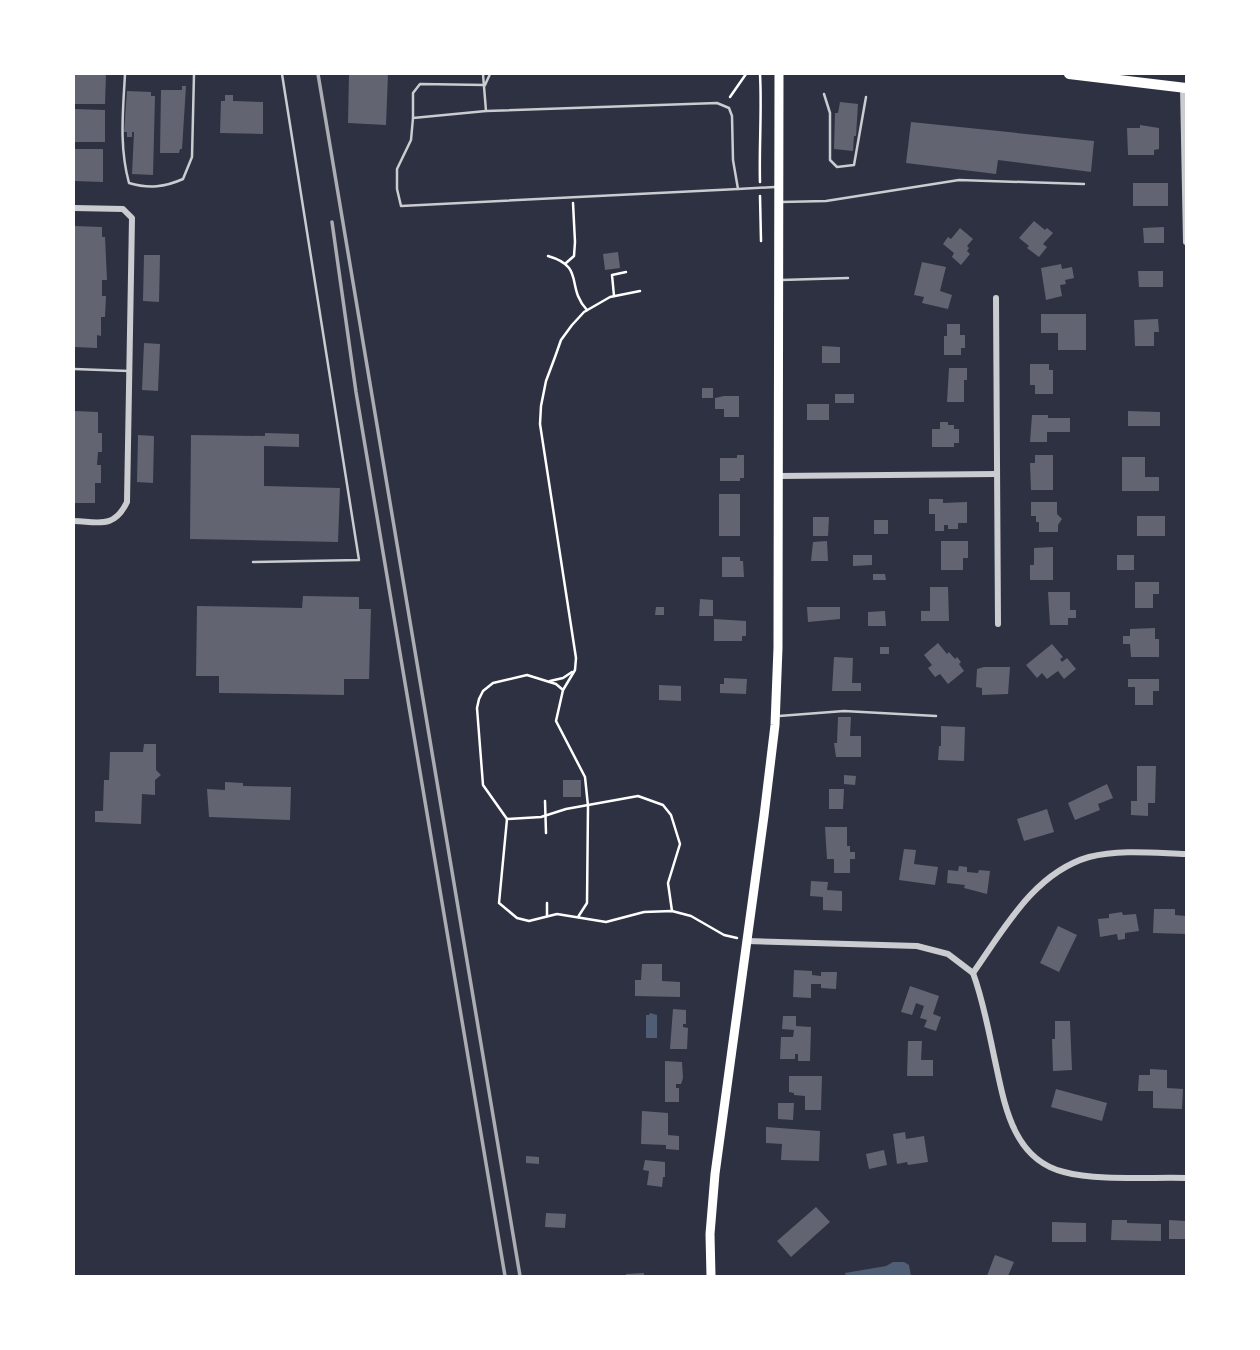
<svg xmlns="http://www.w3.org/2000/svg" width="1260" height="1350" font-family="Cabin,sans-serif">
  <rect width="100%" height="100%" fill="#2d3142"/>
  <g fill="#4f5d75">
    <path d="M650,1013L657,1015V1038H646V1015H649Z"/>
    <path d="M893,1262H904L909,1265L911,1276H846L845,1273L886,1266Z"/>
  </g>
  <g fill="#626471">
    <path d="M74,74H106L105,104H74Z"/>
    <path d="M349,74H388L386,125L348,123Z"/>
    <path d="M182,86H186L182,149H180L179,153H160L161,90H182Z"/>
    <path d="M127,91L151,92V96H155L153,175L132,174L134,132H132V137H127V132H124Z"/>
    <path d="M225,95H233V101L263,102V134L220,133L221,101H225Z"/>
    <path d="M840,102L858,104L856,136H854L853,151L834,149L835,113H838Z"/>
    <path d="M74,109L105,110V142H74Z"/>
    <path d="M911,122L1094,141L1091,172L998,160L996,174L906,163Z"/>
    <path d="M1140,125L1159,128V149L1154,150V155H1128L1127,128H1140Z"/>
    <path d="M74,149H103V182L74,181Z"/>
    <rect x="1133" y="183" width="35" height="23"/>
    <path d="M1034,221L1045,230L1047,228L1053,233L1043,244L1047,247L1039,257L1027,248L1029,246L1019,238Z"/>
    <path d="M74,226L102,227V237H105L107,280H102V296H106L105,317H101V336L97,335V348L74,347Z"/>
    <path d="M1164,227V243H1144L1143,228Z"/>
    <path d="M960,228L973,239L967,246L969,248L967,251L970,254L961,265L952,257L954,253L943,244L948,237L951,239Z"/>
    <path d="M618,252L620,268L605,270L603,254Z"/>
    <path d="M144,255H160L159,302L143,301Z"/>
    <path d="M922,262L946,267L940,291L952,295L948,309L922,303L924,297L914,295Z"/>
    <path d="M1061,264L1062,269L1072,267L1074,278L1065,280L1066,284L1060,285L1062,296L1046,300L1041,268Z"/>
    <path d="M1138,271H1163V287H1139Z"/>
    <path d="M1041,314H1086V350H1058V333H1041Z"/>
    <path d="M1158,319L1159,332H1154V346H1135L1134,320Z"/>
    <path d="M947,324H960V335H965V348H961V355H944V336H947Z"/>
    <path d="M144,343L160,344L158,391L142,390Z"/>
    <path d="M822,346L840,347V363H822Z"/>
    <path d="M1030,364H1049V370H1053V394H1035V385H1030Z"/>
    <path d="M949,368H967V380H964V402H947Z"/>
    <rect x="702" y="388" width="11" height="10"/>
    <rect x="835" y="394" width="19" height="9"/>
    <path d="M724,396H739V417H724V409H715V398Z"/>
    <rect x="807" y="404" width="22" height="16"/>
    <path d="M74,411L98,412V433H102V452H98L97,465H101V483H95V503H74Z"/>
    <path d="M1128,411L1160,412V426H1128Z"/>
    <path d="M1032,415H1048V418H1070V432H1047V442H1030Z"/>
    <path d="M940,422H948V425H954V429H959V443H954V447H932V429H940Z"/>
    <path d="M265,433L299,434V447L264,446V486L340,488L338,542L190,539L191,435L265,436Z"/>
    <path d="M138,435L154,436L153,483L137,482Z"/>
    <path d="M737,455H744V478H740V481H720V458H737Z"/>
    <path d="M1035,455H1053V490H1031L1030,463H1035Z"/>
    <path d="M1122,457H1145V477H1159V491H1122Z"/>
    <rect x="719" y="494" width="21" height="42"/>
    <path d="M929,499H943V503L967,502V523H958V529H948V525H944V531H935V514H929Z"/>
    <path d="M1031,502H1057V514L1062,519L1058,525V532H1039V522H1036V516H1031Z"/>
    <rect x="1137" y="516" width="28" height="20"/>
    <path d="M813,517H829L828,536H813Z"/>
    <rect x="874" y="520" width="14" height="14"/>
    <path d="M827,541L828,561H811L813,542Z"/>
    <path d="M941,541H968V558H963V570H941Z"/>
    <path d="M1053,547V580H1030V565H1034V548Z"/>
    <path d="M853,555H872V565L853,566Z"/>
    <rect x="1117" y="555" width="17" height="15"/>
    <path d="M722,557H740V561H743L744,577H722Z"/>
    <path d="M873,574H885L886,580H873Z"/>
    <path d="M1135,582H1159V594H1153V608H1135Z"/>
    <path d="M930,587H948L949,621H921V611H930Z"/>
    <path d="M1048,592H1070V610H1076V618H1068V625H1050Z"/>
    <path d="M303,596L359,597V609H371L369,679H344V695L219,693V676H196L197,606L302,608Z"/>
    <path d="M700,599L713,600V616H699Z"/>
    <path d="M656,607H664V615H655Z"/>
    <path d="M807,607H840V619L808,622Z"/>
    <path d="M885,611L886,626H868V612Z"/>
    <path d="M714,619L746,621V636H742V641H714Z"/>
    <path d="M1155,628V639H1159V657H1131L1130,644H1123V636H1130V629Z"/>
    <path d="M938,643L947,654L949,652L955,659L957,657L961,662L959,664L964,671L948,684L940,674L935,677L928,668L932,665L924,655Z"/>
    <path d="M1052,644L1063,657L1060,659L1062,662L1067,658L1076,669L1064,679L1058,671L1047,679L1042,673L1037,678L1026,665Z"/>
    <rect x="880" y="647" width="9" height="7"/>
    <path d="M834,657L853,658L852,683H861V691H832Z"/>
    <path d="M984,667H1010L1008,694L982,695V688L976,687L977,669Z"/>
    <path d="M724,678L747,679L746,694L720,693V684H724Z"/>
    <path d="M1128,679H1159V691H1153V705H1135V687H1128Z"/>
    <path d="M659,685L681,686V701L659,700Z"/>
    <path d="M838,717H851L850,736H861V757H836L834,743H837Z"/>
    <path d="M941,726L965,727L964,761L938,760L939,746H941Z"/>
    <path d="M144,744H156V770L161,775L155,780V795L142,794L141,824L95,822V811H103L104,780H109L110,752H143Z"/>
    <path d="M1137,766H1156L1155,803H1148V816L1131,815V801H1137Z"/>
    <path d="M844,775L856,776L855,785L844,784Z"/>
    <rect x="563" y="780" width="18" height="17"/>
    <path d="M225,782L243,783V786L291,787L290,820L209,817L207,789L225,790Z"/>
    <path d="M1107,784L1113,798L1098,804L1100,810L1075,820L1068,803Z"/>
    <path d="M829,789H844L843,809H829Z"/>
    <path d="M1047,809L1054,832L1024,841L1017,819Z"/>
    <path d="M825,827H847V846H850V852H855V859H850V873H834V859H827Z"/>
    <path d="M904,849L916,850L914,864L938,867L935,885L899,880Z"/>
    <path d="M959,866L967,867V872L978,873L979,870L990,871L987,894L964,888L965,885L947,883L948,870L958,871Z"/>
    <path d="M811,881L828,882L827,890L842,891V911L823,910V897L810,896Z"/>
    <path d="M1154,909H1175V915L1186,916V934L1153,933Z"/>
    <path d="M1122,912L1123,915L1136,914L1139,931L1125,933V939L1118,940L1117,934L1100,937L1098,919L1109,918V914Z"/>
    <path d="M1058,926L1077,935L1059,972L1040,963Z"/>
    <path d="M642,964H662V981L680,982V997L635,996V980H641Z"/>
    <path d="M794,970L812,971V975L821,976V972H837L836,989L821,988V984H811V998L793,997Z"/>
    <path d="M910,986L939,996L933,1014L941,1017L936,1031L924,1027L927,1020L920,1018L924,1006L916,1003L912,1015L901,1012Z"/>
    <path d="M673,1009L686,1010V1024H683V1027L688,1028L687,1049H670Z"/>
    <path d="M783,1016H796V1026L811,1027L810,1061H798V1054H795V1059H780L781,1037H793L794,1030L782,1029Z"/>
    <path d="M1055,1021H1070L1072,1070L1053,1071L1052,1039H1055Z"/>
    <path d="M908,1041H922L921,1060H933V1076H907Z"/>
    <path d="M665,1061L682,1062L683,1078L681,1084H676V1088H679V1102H665Z"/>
    <path d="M1150,1069L1167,1070V1088L1183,1089L1182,1109L1153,1108V1091H1138L1139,1075H1150Z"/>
    <path d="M789,1076H822L821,1110H805V1096L794,1095V1093L789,1092Z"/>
    <path d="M1056,1089L1107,1103L1102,1121L1051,1107Z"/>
    <path d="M778,1103H794L793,1120L778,1119Z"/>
    <path d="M642,1111L668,1113V1135L679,1136V1150L666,1149V1145L641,1144Z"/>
    <path d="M766,1127L820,1131L819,1161L781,1160L782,1144L766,1143Z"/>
    <path d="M905,1132L906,1139L924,1136L928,1162L908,1165L907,1162L897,1164L893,1134Z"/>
    <path d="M884,1150L887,1165L869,1169L866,1154Z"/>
    <path d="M526,1156L539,1157V1164L526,1163Z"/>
    <path d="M645,1160L665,1162V1177H663L662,1187L647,1185L649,1171L643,1170Z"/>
    <path d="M816,1207L830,1222L791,1257L777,1241Z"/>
    <path d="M546,1213L566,1214L565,1228L545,1227Z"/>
    <path d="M1112,1220H1127V1223L1161,1224V1241L1111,1240Z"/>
    <path d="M1169,1220L1186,1221V1239H1169Z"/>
    <path d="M1052,1222L1086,1223V1242H1052Z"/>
    <path d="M995,1255L1014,1262L1008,1276H987Z"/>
    <path d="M644,1273V1276H626V1274Z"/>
  </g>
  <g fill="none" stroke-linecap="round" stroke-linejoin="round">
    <g stroke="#fff" stroke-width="2.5">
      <path d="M730,97L746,74"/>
      <path d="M760,182C759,146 762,110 760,74"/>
      <path d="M760,196L761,241"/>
      <path d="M548,256C586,267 565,286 587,310"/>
      <path d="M566,263L574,256L575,242L573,203"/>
      <path d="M614,296L612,275L626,272"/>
      <path d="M550,681L563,678L572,672"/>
      <path d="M563,690L575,670L576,658L540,424L541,406L546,381L555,357L561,340L572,325L584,312L610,297L640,291"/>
      <path d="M545,801L546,833"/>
      <path d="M507,819L541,817L566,809L638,796L663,805L671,815L680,844L668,883L672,911"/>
      <path d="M547,903V916"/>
      <path d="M578,917L587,903L588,806L585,777L556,721L563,690L556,684L527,675L493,683L483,691L479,699L477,708L483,785L507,819L499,903L517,918L529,921L557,914L606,922L644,912L672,911L691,916L724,935L737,938"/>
    </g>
    <g stroke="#caccd0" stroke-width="2.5">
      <path d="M125,74C123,112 119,146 129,183C149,189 165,187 183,179L192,157L194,74"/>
      <path d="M483,74L486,111L717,103L729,108L732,116L733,160L738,189L775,187"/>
      <path d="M485,85L490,74"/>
      <path d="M824,94L830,113V160L837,167L854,165L866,97"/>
      <path d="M486,111L413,118L411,140L397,169V189L401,206L738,189"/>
      <path d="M413,118V93L420,84L485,85"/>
      <path d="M781,202L826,201L959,180L1084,184"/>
      <path d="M781,280L848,278"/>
      <path d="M74,369L129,371"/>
      <path d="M253,562L359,560L282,74"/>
      <path d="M779,716L844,711L936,716"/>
    </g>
    <g stroke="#caccd0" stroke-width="6">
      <path d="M1183,87L1186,242"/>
      <path d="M74,208L123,209L132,218L127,502C114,529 99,522 74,521"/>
      <path d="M996,298L998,624"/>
      <path d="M778,476L997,474"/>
      <path d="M747,941L917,946L948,954L973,973"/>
      <path d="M973,973C983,1000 988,1028 994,1056C1004,1101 1011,1159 1064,1172C1096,1181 1152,1177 1186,1178"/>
      <path d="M973,973C1004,929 1034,873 1089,857C1120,849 1155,853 1186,854"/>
    </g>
    <path stroke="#fff" stroke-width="9" d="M711,1276L710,1234L715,1174L764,816L775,725L778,648L779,74"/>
    <path stroke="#fff" stroke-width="10" d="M1069,74L1186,88"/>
    <g stroke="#abadb3" stroke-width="3.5">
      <path d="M318,74L520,1276"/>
      <path d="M332,222L356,392L505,1276"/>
    </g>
  </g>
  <rect width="1260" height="1350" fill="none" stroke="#ffffff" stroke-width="150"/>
</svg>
